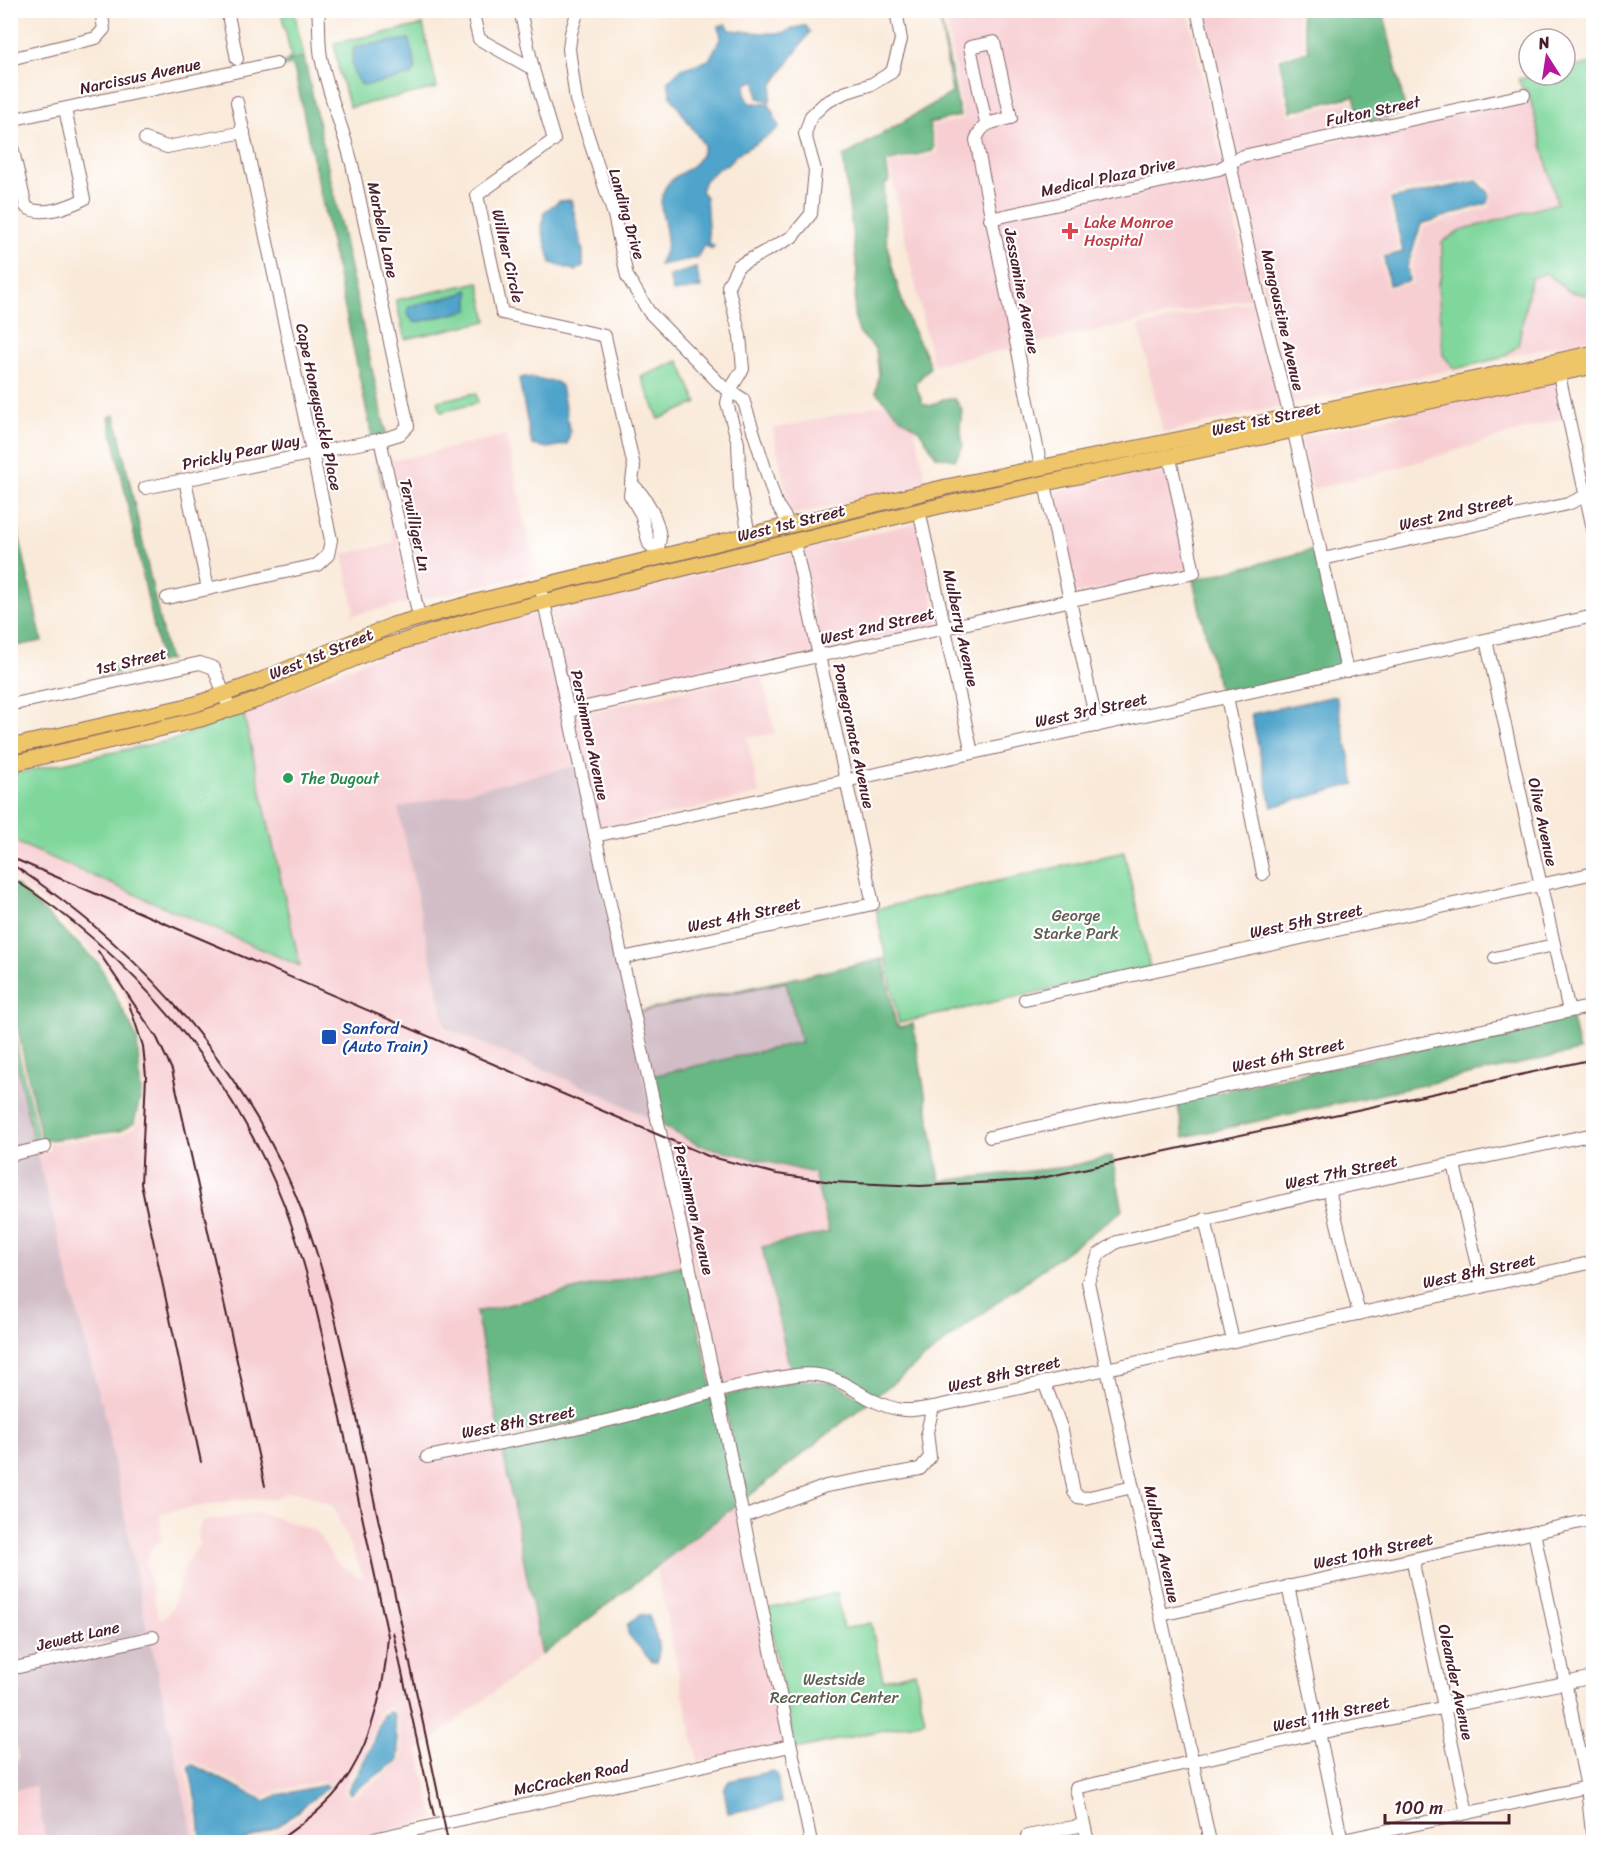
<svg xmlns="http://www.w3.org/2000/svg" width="1604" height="1853" font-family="Sriracha,sans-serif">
  <rect width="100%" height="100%" fill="#fff"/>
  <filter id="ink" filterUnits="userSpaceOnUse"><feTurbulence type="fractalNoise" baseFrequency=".0167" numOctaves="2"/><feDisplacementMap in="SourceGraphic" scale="12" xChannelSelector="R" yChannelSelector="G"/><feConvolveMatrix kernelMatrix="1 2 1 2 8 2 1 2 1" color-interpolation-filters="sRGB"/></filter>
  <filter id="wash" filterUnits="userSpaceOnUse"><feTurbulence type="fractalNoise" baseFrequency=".008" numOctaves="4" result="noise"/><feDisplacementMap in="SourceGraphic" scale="24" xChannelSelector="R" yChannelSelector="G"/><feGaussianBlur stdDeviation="1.35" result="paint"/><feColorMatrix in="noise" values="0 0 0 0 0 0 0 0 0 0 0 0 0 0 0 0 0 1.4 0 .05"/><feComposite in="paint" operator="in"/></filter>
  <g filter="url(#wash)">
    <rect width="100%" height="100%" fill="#f9e9d8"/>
    <g fill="#f7cfd3" fill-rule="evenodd">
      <path d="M944,11H1188L1252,298L933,365L889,165L938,153L932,126L964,119Z"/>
      <path d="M1202,11H1296L1305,48L1275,57L1288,113L1292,115L1352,101L1358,126L1233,155Z"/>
      <path d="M1530,98L1557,203L1460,231L1442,242V274L1438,285L1443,354L1455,369L1290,404L1235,165L1244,161ZM1476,177L1486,182L1492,191L1490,207L1424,227L1411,267L1413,283L1387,288L1380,256L1398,249L1388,200L1389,195Z"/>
      <path d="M1546,273L1570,292L1593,296V338L1501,358L1519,346L1531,278Z"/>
      <path d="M1255,301L1281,406L1163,433L1139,326Z"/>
      <path d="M1555,380L1564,418L1384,472L1312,489L1300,437Z"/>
      <path d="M885,404L914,426L927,485L791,515L773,429Z"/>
      <path d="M506,435L536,573L420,600L388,456L396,460Z"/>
      <path d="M380,458L411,602L352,615L354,608L343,554L394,543L377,459Z"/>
      <path d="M1167,466L1189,569L1075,594L1055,491Z"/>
      <path d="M917,523L939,624L823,651L800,550Z"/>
      <path d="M792,552L814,653L571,705L550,610Z"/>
      <path d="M542,612L575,766L608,1097L653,1121L685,1265L476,1312L500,1437L422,1454L424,1462L502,1447L542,1655L419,1750L434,1819L346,1842H252L282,1829L330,1791L331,1785L324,1781L277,1791L264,1797L193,1761L187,1763L185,1767L196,1816L197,1842H194L151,1642L158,1640L156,1632L148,1633L102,1401H100L37,1154L50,1151L49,1144L121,1135L137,1125L145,1097L141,1038L120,986L101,960L56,913L17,881L11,880V840L300,966L243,711L409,643ZM286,1492H300L333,1506L363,1576H357L334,1560L316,1531L258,1512L218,1519L201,1522L198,1534L200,1544L184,1567L172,1609L166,1616L159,1618L146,1561L152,1547L161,1541L160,1516L165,1512L235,1500L275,1499ZM387,1708H393L396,1713L403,1750L401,1762L355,1796L348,1797L345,1791L348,1779L366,1750L380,1712Z"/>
      <path d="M762,674L775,734L747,737L759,794L598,830L573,715Z"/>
      <path d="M663,1126L699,1145L814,1173L829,1232L762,1247L791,1369L721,1386Z"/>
      <path d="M736,1506L785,1743L698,1762L656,1568Z"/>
      <path d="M35,1786L46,1842H11L10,1791Z"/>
    </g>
    <g fill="#d2bdc7">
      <path d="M575,766L653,1121L608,1097L446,1028L398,808Z"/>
      <path d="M786,981L801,1042L652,1076L638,1012Z"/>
      <path d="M10,1036L35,1145L10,1150Z"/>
      <path d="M37,1154L100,1400H102L148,1633L11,1664L10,1160Z"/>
      <path d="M151,1642L194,1842H46L35,1786L11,1791V1769L15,1767L18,1757L11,1722L10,1674Z"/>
    </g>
    <g fill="#80d79c" stroke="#657b64" stroke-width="1.5">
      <path d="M281,11H294L304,57L287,61L291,56Z"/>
      <path d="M423,25L437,88L350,107L339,72L334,43Z"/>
      <path d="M1593,63V296L1570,292L1546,273L1531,278L1518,346L1501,358L1455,369L1443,355L1438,285L1442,274V242L1460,231L1557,203L1530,98L1527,89L1523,90L1518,79L1538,75H1565V69Z"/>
      <path d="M479,282L487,321L405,339L396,300Z"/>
      <path d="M679,361L697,403L659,419L641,377Z"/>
      <path d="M476,393L478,403L441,412L438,401Z"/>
      <path d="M243,711L300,966L11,840V774L176,739Z"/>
      <path d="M1124,852L1150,967L899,1023L876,909Z"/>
      <path d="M10,1015L39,1143H34L33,1138L11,1036Z"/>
      <path d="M837,1593L843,1629L871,1623L883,1680L915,1672L925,1721L795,1749L767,1609Z"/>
    </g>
    <g fill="#68b884" stroke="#596c58" stroke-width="1.5">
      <path d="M939,11L960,116L929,123L934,148L932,151L886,162L889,181L885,184C879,227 893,275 907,316C913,334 925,348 930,367L915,384L923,404L931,406L943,399H955L962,410L960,425L963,446L955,460L936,456L919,430L901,418L876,392L879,374L876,350L859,332L854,315L857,269L843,157L952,93Z"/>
      <path d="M1300,11H1401L1384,15L1406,113L1361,123L1354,96L1291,111L1279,59L1309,51Z"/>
      <path d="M304,57L386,433L377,459L383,488L294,68L291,65L281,67L280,63Z"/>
      <path d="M115,415L167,655L170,659L100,677L98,672L157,659L160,655L109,417Z"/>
      <path d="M10,495L42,641L11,647H10Z"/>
      <path d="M1317,549L1342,668L1220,694L1193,580Z"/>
      <path d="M11,884L16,885L99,964L137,1038L141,1094L134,1123L120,1131L42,1141L11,998Z"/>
      <path d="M883,959L896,1025L900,1027L913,1024L940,1181L1067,1167L1112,1156L1123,1210L984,1312L876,1396L837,1374L735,1383L790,1369L762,1247L829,1232L814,1173L699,1145L663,1126L652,1076L801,1042L786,982L638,1012Z"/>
      <path d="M1571,1015L1579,1051L1184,1137L1177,1101Z"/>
      <path d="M685,1265L712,1388L607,1416L500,1437L476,1312Z"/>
      <path d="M798,1380L834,1383L868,1402L744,1500L723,1396Z"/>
      <path d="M714,1397L736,1505L542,1655L502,1447Z"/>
    </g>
    <g fill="#4fa4cb" stroke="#4c627b" stroke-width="1.5">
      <path d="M726,24L730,30C746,31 760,34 778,33C788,33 796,25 806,26L810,32L773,84L770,101L758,98L756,80L746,84L745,94L750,103L769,104L779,127L770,135L734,156L733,160L725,166L723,165L705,180L701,191L706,197L709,243L714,246L712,249L704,245L697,258L659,265C662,258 666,251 667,243C668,224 655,207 665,188C677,168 699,173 704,145L671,97L668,81L681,69L709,60L721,37L719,26Z"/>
      <path d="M409,39L416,68L411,75L364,86C352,79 349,59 355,47Z"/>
      <path d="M1477,181L1489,193L1488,203L1421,224L1407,267L1409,281L1389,285L1384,257L1403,252L1391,199Z"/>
      <path d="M571,200L583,252V266L576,271L551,263L542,229L544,212L559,201Z"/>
      <path d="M696,268L701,288L673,292L669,276Z"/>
      <path d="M467,290L469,291V310L418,322H414L408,315V308L412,306L461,294Z"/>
      <path d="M524,377L557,382L561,386L570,432L567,444L548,448L532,445L519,379Z"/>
      <path d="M1336,696L1355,784L1272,807L1251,714Z"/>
      <path d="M640,1614L649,1616C654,1629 663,1650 656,1662H652L628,1634L627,1625Z"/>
      <path d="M388,1712L393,1713L399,1751L398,1760L350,1794L348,1790L369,1752L383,1715Z"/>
      <path d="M193,1765L265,1801L278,1795L325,1785L328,1787L280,1825L242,1842H201L199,1816L189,1766Z"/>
      <path d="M773,1771L777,1774L781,1803L728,1813L724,1789L729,1781Z"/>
    </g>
  </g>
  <g filter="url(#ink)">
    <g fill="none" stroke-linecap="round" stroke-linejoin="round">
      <defs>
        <g id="minor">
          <path d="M227,10L237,59"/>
          <path d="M472,10L479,39L533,69"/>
          <path d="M520,10L533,69L554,140L477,195L502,313L605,336L634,467L630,495L641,514L649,544L657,551"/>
          <path d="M578,10L571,33L569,49L576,100L614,215L627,276L649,312L722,386L743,399L776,503L790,525"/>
          <path d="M1197,10L1258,293L1294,432L1347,671"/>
          <path d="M10,59L96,38L104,29L101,10"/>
          <path d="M10,120L276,63"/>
          <path d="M986,123L970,47L994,42L1011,118C993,122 982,122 976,140L1041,467"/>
          <path d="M10,138L26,207C41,217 68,207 84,199L65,109"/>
          <path d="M145,139L167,147L244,132"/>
          <path d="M990,219L1219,169L1243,156L1524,95"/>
          <path d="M1559,375L1594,533"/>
          <path d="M380,439L419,617"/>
          <path d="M185,480L208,589"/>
          <path d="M631,483C646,496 657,517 660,537C660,544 656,549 658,556"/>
          <path d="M1045,484L1097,726"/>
          <path d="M145,488L387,438L400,434L408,426L352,164C343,128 328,94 321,57C318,41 320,26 318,10"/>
          <path d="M919,510L972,753"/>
          <path d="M749,535L740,488L738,443L727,403L730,390L743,369L740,336L728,286L738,266L792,237L811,214L815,170L805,134L811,116L825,103L844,93L872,84L892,72L901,40L896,10"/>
          <path d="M1323,559L1568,504L1594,492"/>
          <path d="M542,593L717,1392L811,1842"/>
          <path d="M167,598L317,565L328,555L331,540L237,102"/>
          <path d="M1486,640L1569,1011"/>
          <path d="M1227,697L1263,874"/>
          <path d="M10,705L200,663L214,668L230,710"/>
          <path d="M568,711L1194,573L1170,458"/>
          <path d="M595,836L1594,616"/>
          <path d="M622,958L873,904L794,541"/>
          <path d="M1495,958L1554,945"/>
          <path d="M1025,999L1594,873"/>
          <path d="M990,1137L1594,1006"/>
          <path d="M10,1155L45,1147"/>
          <path d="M1454,1164L1482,1287"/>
          <path d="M1329,1190L1359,1314"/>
          <path d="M1205,1219L1233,1341"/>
          <path d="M1044,1382L1062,1430L1074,1492L1078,1497L1085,1498L1133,1487"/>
          <path d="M427,1457C488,1445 550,1435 610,1420C671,1405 733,1384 796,1375C843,1369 858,1401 897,1409C909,1412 920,1409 933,1407L1594,1262"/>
          <path d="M743,1517L826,1486L920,1469L930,1457L927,1432L933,1407"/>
          <path d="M1534,1532L1587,1787L1593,1842"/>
          <path d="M1415,1559L1414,1568L1467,1813"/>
          <path d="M1288,1586L1342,1841"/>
          <path d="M1161,1615L1594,1519"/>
          <path d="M10,1669L153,1637"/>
          <path d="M1027,1836L1084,1825"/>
          <path d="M360,1842L790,1746"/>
          <path d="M1088,1842L1076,1788L1319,1733L1594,1677"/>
          <path d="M1210,1842L1088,1282L1099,1254L1117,1242L1329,1190L1594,1134"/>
          <path d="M1334,1842L1592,1786"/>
        </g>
        <g id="major">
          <path d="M10,747L196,704L252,684L393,625L480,601L946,487L1471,380L1594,353"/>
          <path d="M10,764L201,719L257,700L377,649L486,616L952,503L1594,366"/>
        </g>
      </defs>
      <use href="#minor" stroke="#876668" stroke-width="14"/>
      <use href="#major" stroke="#876668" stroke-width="17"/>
      <use href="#minor" stroke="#fff" stroke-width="12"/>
      <use href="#major" stroke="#eec569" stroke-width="15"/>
      <g stroke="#4a1f2b" stroke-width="2">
        <path d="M10,857L708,1156L777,1174L832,1182L920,1186L1032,1180L1594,1059"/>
        <path d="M13,865C151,956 266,1091 316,1251C342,1332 356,1417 374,1500C399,1614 425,1728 448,1842"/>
        <path d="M10,877C131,953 233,1074 285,1207C309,1271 323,1338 338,1405C355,1482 371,1559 388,1636C385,1691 367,1766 324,1805C310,1819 292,1830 277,1842"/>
        <path d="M98,951L157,1038L172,1070L265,1486"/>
        <path d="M129,1004L143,1046L146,1076L141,1184L201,1462"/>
        <path d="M393,1632L434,1816"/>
      </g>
    </g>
  </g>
  <path fill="#e0444e" stroke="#fff" stroke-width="2" d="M1067 222h6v6h6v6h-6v6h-6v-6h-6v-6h6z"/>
  <circle fill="#2e9e5b" stroke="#fff" stroke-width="2" cx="288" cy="778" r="6"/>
  <rect fill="#1a4fb4" stroke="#fff" stroke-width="2" x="321" y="1029" width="16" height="16" rx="3"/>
  <g text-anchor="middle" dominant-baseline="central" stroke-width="4.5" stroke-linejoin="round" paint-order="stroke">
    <g font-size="16" fill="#4a1f2b" stroke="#fff">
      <text transform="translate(140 76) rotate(-12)">Narcissus Avenue</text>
      <text transform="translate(1373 111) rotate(-12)">Fulton Street</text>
      <text transform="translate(1108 177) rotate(-12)">Medical Plaza Drive</text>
      <text transform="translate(627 214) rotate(74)">Landing Drive</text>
      <text transform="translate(383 230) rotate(78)">Marbella Lane</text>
      <text transform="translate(508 256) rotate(77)">Willner Circle</text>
      <text transform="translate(1022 291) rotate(79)">Jessamine Avenue</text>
      <text transform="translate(1283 320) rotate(77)">Mangoustine Avenue</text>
      <text transform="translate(319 407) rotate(78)">Cape Honeysuckle Place</text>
      <text transform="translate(1266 419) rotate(-12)">West 1st Street</text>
      <text transform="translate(241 452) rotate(-12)">Prickly Pear Way</text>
      <text transform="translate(1456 512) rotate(-13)">West 2nd Street</text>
      <text transform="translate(791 523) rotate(-14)">West 1st Street</text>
      <text transform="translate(415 525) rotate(78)">Terwilliger Ln</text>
      <text transform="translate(877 626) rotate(-13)">West 2nd Street</text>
      <text transform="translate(961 628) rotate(78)">Mulberry Avenue</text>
      <text transform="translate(321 654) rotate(-22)">West 1st Street</text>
      <text transform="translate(131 661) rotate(-13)">1st Street</text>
      <text transform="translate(1091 710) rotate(-12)">West 3rd Street</text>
      <text transform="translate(590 735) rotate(78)">Persimmon Avenue</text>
      <text transform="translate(854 736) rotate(78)">Pomegranate Avenue</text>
      <text transform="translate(1543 822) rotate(78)">Olive Avenue</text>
      <text transform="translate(744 915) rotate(-12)">West 4th Street</text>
      <text transform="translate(1306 921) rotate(-12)">West 5th Street</text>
      <text transform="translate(1288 1055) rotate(-12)">West 6th Street</text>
      <text transform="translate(1341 1172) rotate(-12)">West 7th Street</text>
      <text transform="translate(694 1210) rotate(77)">Persimmon Avenue</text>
      <text transform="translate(1479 1271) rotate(-12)">West 8th Street</text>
      <text transform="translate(1004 1374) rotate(-13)">West 8th Street</text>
      <text transform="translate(518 1422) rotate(-11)">West 8th Street</text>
      <text transform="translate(1162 1544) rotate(78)">Mulberry Avenue</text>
      <text transform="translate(1373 1551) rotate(-12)">West 10th Street</text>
      <text transform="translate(78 1636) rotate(-13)">Jewett Lane</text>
      <text transform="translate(1456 1682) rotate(78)">Oleander Avenue</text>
      <text transform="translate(1331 1714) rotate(-12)">West 11th Street</text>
      <text transform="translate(571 1778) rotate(-12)">McCracken Road</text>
    </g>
    <g font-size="16" fill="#be3a42" stroke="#fff" text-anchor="start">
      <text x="1084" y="222">Lake Monroe<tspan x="1084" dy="18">Hospital</tspan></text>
    </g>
    <g font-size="16" fill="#27864d" stroke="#fff" text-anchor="start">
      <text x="300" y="778">The Dugout</text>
    </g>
    <g font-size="16" fill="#5d5f53" stroke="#fff">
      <text x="1076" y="915">George<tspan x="1076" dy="18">Starke Park</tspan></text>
      <text x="834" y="1679">Westside<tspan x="834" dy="18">Recreation Center</tspan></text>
    </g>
    <g font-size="16" fill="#164399" stroke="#fff" text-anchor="start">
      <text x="342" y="1028">Sanford<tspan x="342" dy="18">(Auto Train)</tspan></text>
    </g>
  </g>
  <rect width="1604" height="1853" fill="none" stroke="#fff" stroke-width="36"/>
  <g transform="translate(1547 57) rotate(348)"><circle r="28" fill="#ffffff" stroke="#b7a5aa" stroke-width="1.5"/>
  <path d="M0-4.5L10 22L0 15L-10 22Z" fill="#b5179e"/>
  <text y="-9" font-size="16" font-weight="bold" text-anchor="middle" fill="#4a1f2b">N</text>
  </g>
  <path d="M1385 1814v9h124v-9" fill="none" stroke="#4a1f2b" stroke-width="3"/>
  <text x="1394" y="1814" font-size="18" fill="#4a1f2b" stroke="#ffffff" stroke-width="4.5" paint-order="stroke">100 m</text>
</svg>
